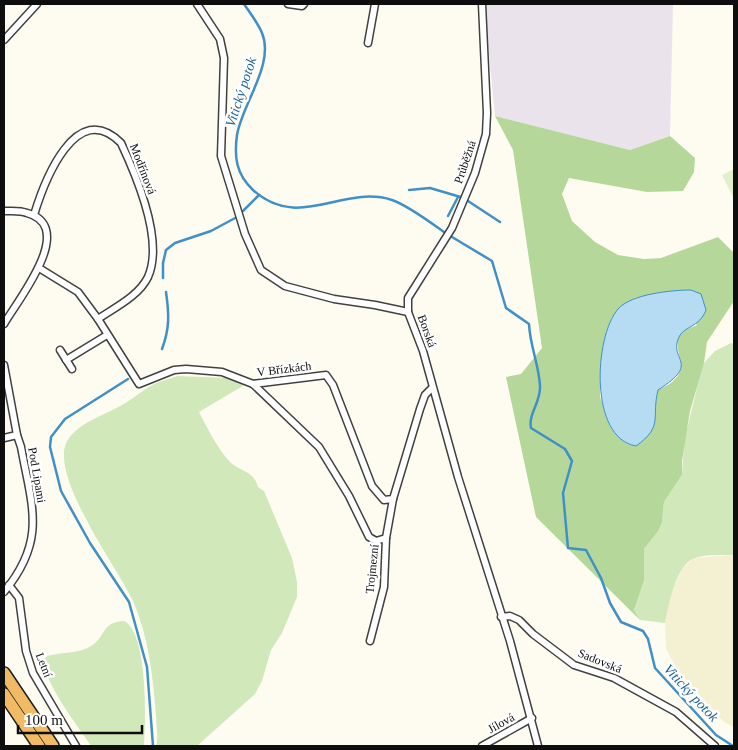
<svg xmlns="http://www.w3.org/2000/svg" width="738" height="750" font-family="'Times New Roman',serif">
  <rect width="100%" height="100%" fill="#fefcf0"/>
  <path fill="#ebe3ec" d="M484,4H673L670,136L630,150L495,116Z"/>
  <path fill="#f3f1d1" d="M734,555V727L724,722L678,671L666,649L665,623L671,593L682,569L694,558Z"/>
  <g fill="#d1e8bb">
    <path d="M731,343L734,344V555C722,555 706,554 695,558C675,565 669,605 665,623L640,620L634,610L644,581V549L659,530L662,522L664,502L682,475L684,442L700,375L704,363L715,351Z"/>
    <path d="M177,376L229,378L246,384L199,412C208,429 217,448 230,462C241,472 254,471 258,487L264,491L292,558L297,582V597L282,633L271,650L262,681L255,694L197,746H156C159,737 156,726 156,716C153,677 149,638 133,601C118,568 44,470 69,438C82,421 103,416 120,406C130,401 139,393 149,387C157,382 168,379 177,376Z"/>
    <path d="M124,621C148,632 146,722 144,746H91C74,720 48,689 42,658C58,651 77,655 91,646C106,637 101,622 124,621Z"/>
  </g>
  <path fill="#b5d89a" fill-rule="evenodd" d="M495,116L630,150L670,136L695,158L694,172L683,191L647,192L569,178L562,194L572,221L595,242L618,255L644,259L661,258L718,237L734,253V301L707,342L704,363L690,411L682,461V475L664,502L662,522L659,530L644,549V581L634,610L640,620L536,517L506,377L521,374L542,348L513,150ZM666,292L697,325C693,327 686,329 683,331C668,344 690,365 675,379C671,384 664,387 658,390L655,401L656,409L612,429L600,397V374L607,331L612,317L635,298Z"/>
  <path fill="#e2efcc" d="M734,169V199L722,175Z"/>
  <path fill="#b6dcf4" stroke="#4090c8" d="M691,290L701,294L706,310C699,328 684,326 679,337C668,361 702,362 658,390C651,418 664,426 636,446C589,438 594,337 618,309C631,294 672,290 691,290Z"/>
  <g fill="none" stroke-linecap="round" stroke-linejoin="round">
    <g stroke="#4090c8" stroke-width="2.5">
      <path d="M244,4C250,13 258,23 262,33C275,64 242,104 237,135C234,157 236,174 253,190C300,232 342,184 392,200C407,205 430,222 444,232"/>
      <path d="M409,190L430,188L464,198"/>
      <path d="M468,201L500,222"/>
      <path d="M243,211L259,195"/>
      <path d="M448,216L458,197"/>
      <path d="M452,237L492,261L506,308L529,324C530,346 539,365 540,386C541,402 528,414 531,428L565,449L572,461L563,493L568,548L586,550L601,578L610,603L621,622L643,631L648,639L655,668L716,735L733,746"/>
      <path d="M163,278V263L166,250L175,243L211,231L237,217"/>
      <path d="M162,349C170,328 169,313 166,292"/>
      <path d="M128,379L65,419L51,437L50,447L61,491L90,543L129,602L147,667L153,746"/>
    </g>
    <defs>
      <g id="minor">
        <path d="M197,4L220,39L224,58L221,156L245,234L261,270L285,286L334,299L375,305L408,312"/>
        <path d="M288,4L302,6L304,4"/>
        <path d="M482,4L487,113L486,134L475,173L452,228L408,298V312L423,351L458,477L510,641L538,746"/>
        <path d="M4,40L37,4"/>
        <path d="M368,43L375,4"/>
        <path d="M4,211C11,211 20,210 27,213C78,227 17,301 4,324"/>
        <path d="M34,215C44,182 76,97 121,143C137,177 164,241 148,277C139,296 114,308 98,319"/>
        <path d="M39,268L78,292L98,319L139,384L174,370L186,369L222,372L253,384L326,375L333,385L372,486L384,500L393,499L420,409L425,395L432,388"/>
        <path d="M60,350L72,369"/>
        <path d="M66,360L107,335"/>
        <path d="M4,365L17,435L21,447C32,507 47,540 4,592"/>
        <path d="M253,384L319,447L349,496L369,537L376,541L386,538"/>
        <path d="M4,438L17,435"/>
        <path d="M9,585L19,598L26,651L33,673L76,746"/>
        <path d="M501,617L510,616L519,620L533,634L574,665L614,678L676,712L715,746"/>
        <path d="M370,641L384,587L386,538L393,499"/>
        <path d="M482,746L532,718"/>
      </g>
      <g id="trunk">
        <path d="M4,673L53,746"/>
        <path d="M4,694L39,746"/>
      </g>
    </defs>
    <use href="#minor" stroke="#414141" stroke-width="9"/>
    <use href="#trunk" stroke="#1f1f1f" stroke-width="14"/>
    <use href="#minor" stroke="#fff" stroke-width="6"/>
    <use href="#trunk" stroke="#f0bb64" stroke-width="11"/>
  </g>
  <g text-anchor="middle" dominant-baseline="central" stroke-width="5" stroke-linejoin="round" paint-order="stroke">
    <g font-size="12" fill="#0e0e0e" stroke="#fff">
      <text transform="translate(465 162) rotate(-71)">Průběžná</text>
      <text transform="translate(143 169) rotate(69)">Modřínová</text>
      <text transform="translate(427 331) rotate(70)">Borská</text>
      <text transform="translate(284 369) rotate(-7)">V Břízkách</text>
      <text transform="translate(37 475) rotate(80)">Pod Lipami</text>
      <text transform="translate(372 569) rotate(-84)">Trojmezní</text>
      <text transform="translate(600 661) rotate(22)">Sadovská</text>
      <text transform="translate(44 665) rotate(68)">Letní</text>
      <text transform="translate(501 723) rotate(-29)">Jílová</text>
    </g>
    <g font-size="14" font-style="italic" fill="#1c629b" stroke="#fff">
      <text transform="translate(241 92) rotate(-72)">Vitický potok</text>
      <text transform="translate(691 693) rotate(47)">Vitický potok</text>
    </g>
  </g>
  <rect width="738" height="750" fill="none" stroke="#0e0e0e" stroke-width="10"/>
  <path d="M18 725v8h124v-8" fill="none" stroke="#0e0e0e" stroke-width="2.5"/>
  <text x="25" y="725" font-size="15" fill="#0e0e0e" stroke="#ffffff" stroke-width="4" paint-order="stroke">100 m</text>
</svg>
